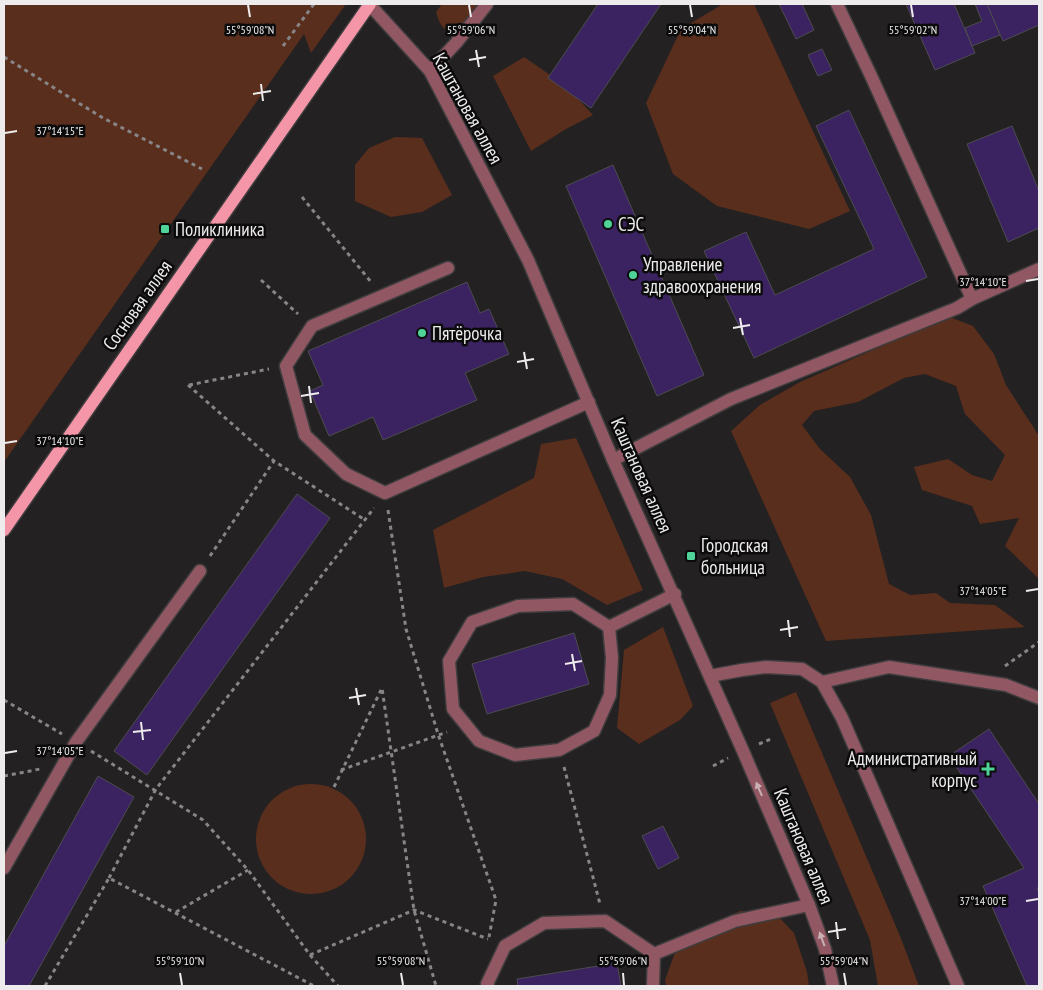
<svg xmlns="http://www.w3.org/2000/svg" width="1043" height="990" font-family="'PT Sans Narrow',sans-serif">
  <rect width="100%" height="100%" fill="#242123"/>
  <g fill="#592e1c">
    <path d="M4,4H346L311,53L304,34L4,462Z"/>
    <path d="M442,4H491L455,36C443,29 440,26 436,12Z"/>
    <path d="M723,4H754L850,211L809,229L717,206L673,174L646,103L681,29Z"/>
    <path d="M524,57L566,86L593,115L566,129L531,151L493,76Z"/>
    <path d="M395,137L422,138L452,195L422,212L391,217L355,201V165L369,148Z"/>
    <path d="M942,314L973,326L994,354L1006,385L1039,436V579L1005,546L1019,518L980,524L972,506L922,490L914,467L948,459L972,475L992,481L1005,455L965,414L956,386L925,374L904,378L858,402L814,411L802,425L820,449L850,477L871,515L889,584L910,595L936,593L950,603L995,605L1025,627L826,641L731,431L760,405L800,382L891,342Z"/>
    <path d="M576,438L643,590L607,605L562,579L525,571L483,577L444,588L433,530L534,478L541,444Z"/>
    <path d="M663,627L693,706L680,720L639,744L617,728L624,650Z"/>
    <path d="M796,692L900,936L919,986H878L870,940L770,703Z"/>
    <circle cx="311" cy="839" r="55"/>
    <path d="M740,911L776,914L794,933L807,972L809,986H666L665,980L677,947L700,929Z"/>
  </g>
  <g fill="#3b2261" stroke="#4d4c50">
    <path d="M598,4H661L591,108L548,78Z"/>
    <path d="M779,4H802L814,30L796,39Z"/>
    <path d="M906,4H954L975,53L935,70Z"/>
    <path d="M975,4H987L1000,35L972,46L965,28L982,21Z"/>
    <path d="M987,4H1039V25L1003,41Z"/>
    <path d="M822,49L832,70L818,76L808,55Z"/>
    <path d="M849,110L927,277L754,358L704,251L746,232L775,295L874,249L816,126Z"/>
    <path d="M1012,126L1039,191V228L1008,242L967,144Z"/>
    <path d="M613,165L704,375L657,396L566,186Z"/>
    <path d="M467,282L480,313L489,309L509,354L465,373L477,400L383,440L373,417L329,436L310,391L323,385L308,351Z"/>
    <path d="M297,494L330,518L147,775L114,751Z"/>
    <path d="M574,633L589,684L487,714L472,664Z"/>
    <path d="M989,729L1039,804V887L1037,888L1039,893V986H1027L983,886L1024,868L949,756Z"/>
    <path d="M98,776L134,797L29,986H4V946Z"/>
    <path d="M663,826L679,858L658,869L642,836Z"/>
    <path d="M617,963L621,986H518L517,979Z"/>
  </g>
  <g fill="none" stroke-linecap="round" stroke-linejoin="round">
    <defs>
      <g id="minor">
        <path d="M369,4L430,71L528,260L613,460L743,751L809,905L825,949L833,986"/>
        <path d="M837,4L872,78L972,299"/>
        <path d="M430,71L456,43L487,4"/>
        <path d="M448,268L312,326L286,366L305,435L346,474L385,493L589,402"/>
        <path d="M613,460L731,399L957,308L972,299L1039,269"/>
        <path d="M573,604L609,627L612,658L610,695L594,731L559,750L515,755L479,741L453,709L449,661L472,622L518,606Z"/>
        <path d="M609,627L675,594"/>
        <path d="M710,676L742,670L766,667L802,669L822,682L842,718L958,986"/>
        <path d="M822,682L889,667L1006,685L1039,698"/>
        <path d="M4,868L76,742L200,571"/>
        <path d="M654,954L735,921L809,905"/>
        <path d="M488,986L487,984L505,946L544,923L605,921L654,954"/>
        <path d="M653,986L654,954"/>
      </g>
      <path id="major" d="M4,530L370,4"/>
    </defs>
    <use href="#minor" stroke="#403d3f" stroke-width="15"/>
    <use href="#major" stroke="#403d3f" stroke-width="15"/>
    <g stroke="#888587" stroke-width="3" stroke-dasharray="4 4" stroke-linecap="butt">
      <path d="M283,46L314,4"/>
      <path d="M4,57L103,118L202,169"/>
      <path d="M302,197L371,282"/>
      <path d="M261,280L298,314"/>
      <path d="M188,385L274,461L365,520"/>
      <path d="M189,385L269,369"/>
      <path d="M388,510L406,629L438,734L496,900L489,937"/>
      <path d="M210,556L274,461"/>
      <path d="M1005,666L1039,642"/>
      <path d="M4,700L62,734"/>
      <path d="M759,744L771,739"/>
      <path d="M91,751L203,820L248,870L310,955L338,986"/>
      <path d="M713,766L728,758"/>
      <path d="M564,767L600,904"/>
      <path d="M341,770L447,732"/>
      <path d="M4,776L40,769"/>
      <path d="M334,787L382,688L414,910L436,986"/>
      <path d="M109,878L156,789L374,508"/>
      <path d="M176,912L248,870"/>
      <path d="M310,955L414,910L488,939"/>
      <path d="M45,986L109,878L314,986"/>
    </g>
    <use href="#minor" stroke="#915863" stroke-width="12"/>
    <use href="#major" stroke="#f496a8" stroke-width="12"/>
  </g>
  <defs><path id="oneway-solid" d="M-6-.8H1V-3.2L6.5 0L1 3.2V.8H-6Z" transform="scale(1.25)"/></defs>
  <g fill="#c8b0b5">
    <use href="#oneway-solid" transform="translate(759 789) rotate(-113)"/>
    <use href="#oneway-solid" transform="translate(822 939) rotate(-110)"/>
  </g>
  <path fill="none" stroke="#edebec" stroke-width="2" d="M248,5L250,17M469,5L471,17M690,5L692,17M911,5L913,17M476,50L479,67M469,60L486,57M261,84L263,101M253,94L271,91M5,133L17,131M1026,281L1038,279M740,318L743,335M733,328L750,325M524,352L527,369M517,362L534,359M309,386L311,403M301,396L319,393M5,443L17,441M1026,591L1038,589M788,620L790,637M780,630L798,627M572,654L575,671M565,664L582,661M356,688L359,705M349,698L366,695M141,722L143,740M133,732L151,730M5,753L17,751M1026,901L1038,899M836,922L838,939M828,932L846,929M180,973L182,985M401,973L403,985M623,973L624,985M844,973L846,985"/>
  <g fill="#50d398" stroke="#0c0b0c" stroke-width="2">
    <circle cx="608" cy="224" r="5"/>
    <rect x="160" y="224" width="10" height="10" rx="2.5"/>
    <circle cx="633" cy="275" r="5"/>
    <circle cx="422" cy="333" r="5"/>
    <rect x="686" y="551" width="10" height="10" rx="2.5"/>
    <path d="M985.5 761.5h5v5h5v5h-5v5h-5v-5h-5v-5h5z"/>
  </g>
  <g text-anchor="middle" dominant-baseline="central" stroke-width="5" stroke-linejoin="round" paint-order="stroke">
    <g font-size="19" fill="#edebec" stroke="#0c0b0c">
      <text transform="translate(468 108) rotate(61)">Каштановая аллея</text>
      <text transform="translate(137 305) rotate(-55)">Сосновая аллея</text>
      <text transform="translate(642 475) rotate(66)">Каштановая аллея</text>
      <text transform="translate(804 846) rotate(67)">Каштановая аллея</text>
    </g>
    <g font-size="19" fill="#edebec" stroke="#0c0b0c" text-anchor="start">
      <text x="618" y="224">СЭС</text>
      <text x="175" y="229">Поликлиника</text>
      <text x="643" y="264">Управление<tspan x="643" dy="22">здравоохранения</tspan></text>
      <text x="432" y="333">Пятёрочка</text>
      <text x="701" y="545">Городская<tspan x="701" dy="22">больница</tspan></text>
      <text x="977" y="758" text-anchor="end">Административный<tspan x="977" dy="22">корпус</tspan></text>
    </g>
  </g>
  <g font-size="12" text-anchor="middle" fill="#edebec" stroke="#0c0b0c" stroke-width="5" stroke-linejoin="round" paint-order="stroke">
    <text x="250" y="34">55°59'08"N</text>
    <text x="471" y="34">55°59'06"N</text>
    <text x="692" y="34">55°59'04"N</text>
    <text x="913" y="34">55°59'02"N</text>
    <text x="60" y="135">37°14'15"E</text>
    <text x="983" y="286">37°14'10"E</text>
    <text x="60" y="445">37°14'10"E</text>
    <text x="983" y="595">37°14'05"E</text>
    <text x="60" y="755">37°14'05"E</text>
    <text x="983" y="905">37°14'00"E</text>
    <text x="180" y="965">55°59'10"N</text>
    <text x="401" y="965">55°59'08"N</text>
    <text x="623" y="965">55°59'06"N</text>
    <text x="844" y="965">55°59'04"N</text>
  </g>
  <rect width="1043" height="990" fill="none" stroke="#edebec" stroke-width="10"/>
</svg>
